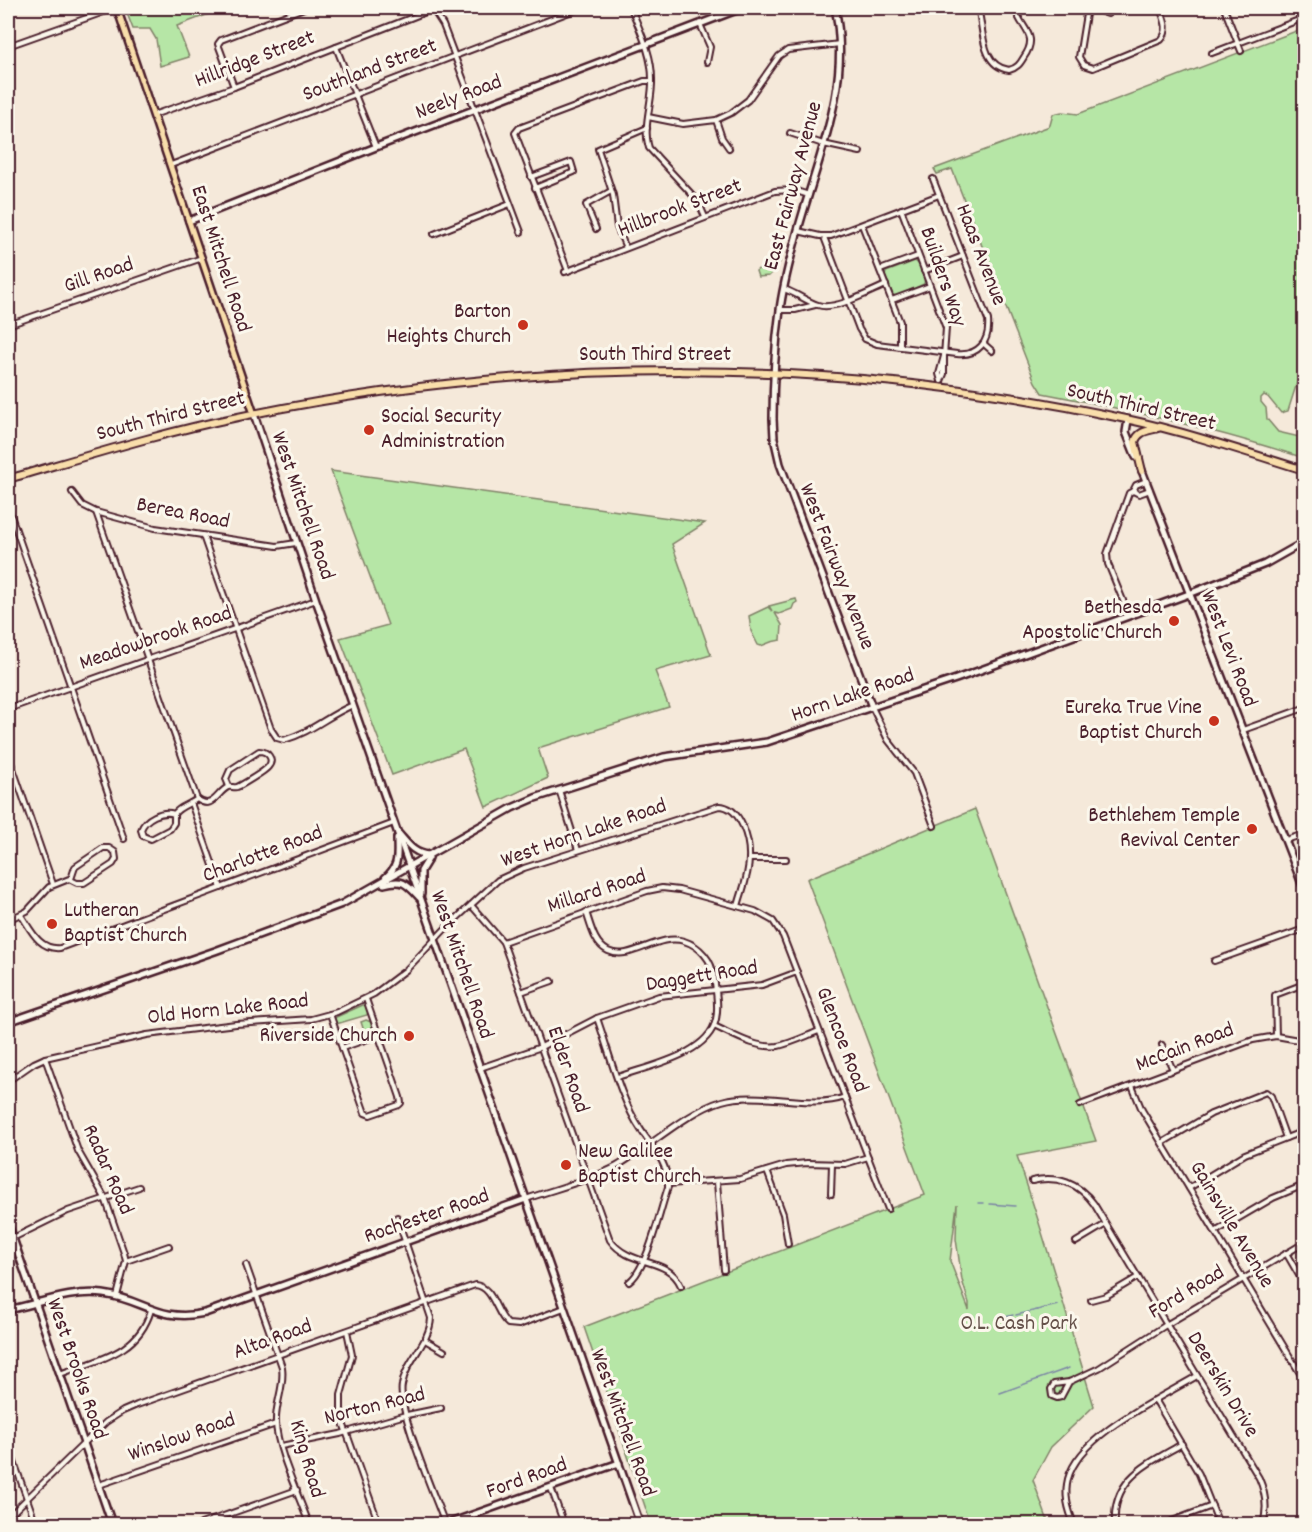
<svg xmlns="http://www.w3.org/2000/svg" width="1312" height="1532" font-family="Dekko,sans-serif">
  <rect width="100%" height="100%" fill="#f5e9da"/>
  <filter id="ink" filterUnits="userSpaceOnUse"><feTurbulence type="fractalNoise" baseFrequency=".0167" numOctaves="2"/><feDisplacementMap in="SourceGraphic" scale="12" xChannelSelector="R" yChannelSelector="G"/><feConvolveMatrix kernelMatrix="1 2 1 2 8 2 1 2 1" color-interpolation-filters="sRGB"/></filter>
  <g filter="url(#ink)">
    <g fill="#b6e6a6" stroke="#808268" stroke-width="1.5" fill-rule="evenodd">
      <path d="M125,8H225L177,26L189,57L160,66L156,39L150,29H133Z"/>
      <path d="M1304,28V343L1301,342L1304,361L1288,411L1281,413L1268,397L1264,395L1261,398V402L1266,408L1267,419L1278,432L1304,438V458C1218,430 1131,410 1042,393L1035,382L952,169L937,174L934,169L1047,127L1050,125L1053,114L1062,112L1078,114Z"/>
      <path d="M775,257H779L780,262L772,266V273L769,276L758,277L756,271L766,263L767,260Z"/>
      <path d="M915,261C921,264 926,278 924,284L897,296L893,295L885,276L886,272Z"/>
      <path d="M331,471L705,523L672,544L711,655L655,671L669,707L538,748L548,778L486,807L464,749L392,775L340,638L388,625Z"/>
      <path d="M796,599L797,602L794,604L792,609L779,614L775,613L782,625L781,640L771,642L761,646L758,645L751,631L749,616L768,607L772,611L769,606Z"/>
      <path d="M975,809L1096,1141L1017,1156C1046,1238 1068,1323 1094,1406L1051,1447L1033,1480L1049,1524H651L584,1327L925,1195L807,879ZM957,1204L956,1239L962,1280L969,1303V1310L950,1261Z"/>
      <path d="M365,1004L368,1012L367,1015L336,1024L334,1018Z"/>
      <path d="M366,1020L371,1022L374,1034L366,1037L361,1022Z"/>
    </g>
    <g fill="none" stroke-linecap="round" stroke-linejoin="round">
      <g stroke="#7b85a5" stroke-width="1.5">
        <path d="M978,1203H984"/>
        <path d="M990,1204L1015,1206"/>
        <path d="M1016,1315L1058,1305"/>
        <path d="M1002,1318L1013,1315"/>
        <path d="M1000,1393L1069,1368"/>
      </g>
      <defs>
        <g id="street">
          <path d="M432,8L443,25L521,232"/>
          <path d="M631,8C640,31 652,54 652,79C653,102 642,126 649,148L698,201L705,217"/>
          <path d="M978,8C984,29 980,66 1009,70C1017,68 1020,64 1024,57C1040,34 1020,29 1015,8"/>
          <path d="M1087,8L1079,57L1084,65L1093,68L1161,40C1170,30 1164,19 1160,8"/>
          <path d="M1091,8L1108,14"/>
          <path d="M1224,8L1241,51"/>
          <path d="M1302,8L1304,13"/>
          <path d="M700,24L710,47L707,62"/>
          <path d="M8,46L115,8"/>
          <path d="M336,47L376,147"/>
          <path d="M1212,53L1304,18"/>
          <path d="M234,87L218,44L221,40L304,8"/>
          <path d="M153,115L234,87L436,8"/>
          <path d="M648,117L683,124L716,120L731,113L748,100L779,56L788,50L840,44"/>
          <path d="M716,120L722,138L729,148"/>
          <path d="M790,133L823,144L860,152"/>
          <path d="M171,165L580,8"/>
          <path d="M531,177L571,162L574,172L535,188"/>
          <path d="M901,209L946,328L944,356L939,374L941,381"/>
          <path d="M862,225L900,322V347"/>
          <path d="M596,229L586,205L611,191"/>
          <path d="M798,231L820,236H831L939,195"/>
          <path d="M434,234L510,204"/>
          <path d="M824,237L859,329L865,339L877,344L957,354C978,356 990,342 988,320L933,179"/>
          <path d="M626,248L617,227L613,195L598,149L647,128"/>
          <path d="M880,270L918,256"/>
          <path d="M568,271L515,133L519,128L644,81H652"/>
          <path d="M924,271L963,256"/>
          <path d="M565,272L775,191L793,190L809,195"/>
          <path d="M784,289C796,293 806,301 818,305C835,311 869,292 886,285"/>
          <path d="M892,300L930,286"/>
          <path d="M780,310H795L815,305"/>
          <path d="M8,325L202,258"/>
          <path d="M984,344L992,351"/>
          <path d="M941,381L944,374V357"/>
          <path d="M1133,491L1139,494L1150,490"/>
          <path d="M72,492L82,505L96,512L155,528L277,546L296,543"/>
          <path d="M8,507L124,839"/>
          <path d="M96,512L197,799"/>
          <path d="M203,536L271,729L277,738L284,740C312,732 327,716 353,705"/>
          <path d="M1129,615L1108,564L1107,554L1129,493L1133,491L1136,485L1146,481"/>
          <path d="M872,707L888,740L914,773L934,826"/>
          <path d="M8,709L316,600"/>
          <path d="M1243,730L1304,708"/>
          <path d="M8,754L53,884"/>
          <path d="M559,790L578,850"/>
          <path d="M191,803L221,888"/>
          <path d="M174,814C162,810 145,818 141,830L143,836L151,839L170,829L174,823V814C180,806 189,805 197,799C213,811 217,792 228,787C231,786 234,788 237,787C242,785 265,771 268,767C275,759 267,751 259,751L230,770L226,779L229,786"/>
          <path d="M1286,840L1304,834"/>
          <path d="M749,859H786"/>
          <path d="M471,905L503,942L610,1240C630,1268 668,1256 681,1286"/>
          <path d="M586,912C591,926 594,944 608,951C631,962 657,933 684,941C700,946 712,960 714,977C716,991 719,1006 716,1019C709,1055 648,1066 618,1077"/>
          <path d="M21,915C31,930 39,950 60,948L394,823"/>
          <path d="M8,920L27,911L49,887L69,879L77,883H84L113,864L116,859L115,852L109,848H103L75,867L71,879"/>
          <path d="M503,942L647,891L662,888L679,890L755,911L773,921L783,936L888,1209"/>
          <path d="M1214,961L1304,929"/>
          <path d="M521,992L552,981"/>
          <path d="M330,1014L365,1113L370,1115L399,1105L401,1103L400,1097L366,999"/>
          <path d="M597,1018C610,1054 620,1099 641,1130C653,1148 669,1164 668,1187C660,1210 648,1268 629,1282"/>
          <path d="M714,1026C734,1035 756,1049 778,1046C792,1043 806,1036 819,1031"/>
          <path d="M1276,1036L1275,995L1304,984"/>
          <path d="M1162,1045L1173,1070"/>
          <path d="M342,1048L379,1035"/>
          <path d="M45,1058L78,1151L105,1198L124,1253L126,1261L117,1296"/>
          <path d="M480,1068L541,1047L597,1018L659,996L762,985L797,972"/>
          <path d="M8,1081L34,1063L45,1058L147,1035L236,1024L311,1019L337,1012L374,994L406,970L445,929L498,880L524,868L719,806C741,806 750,841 749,859C749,875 742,891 738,906"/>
          <path d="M1132,1086L1142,1110L1304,1380"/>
          <path d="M1080,1105L1253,1040L1276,1036L1304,1041"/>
          <path d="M1162,1143L1211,1114L1266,1092L1271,1096L1286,1138"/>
          <path d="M767,1171L783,1214L788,1244"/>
          <path d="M1032,1181C1057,1175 1079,1183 1094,1204L1259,1478C1266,1494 1268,1508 1263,1524"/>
          <path d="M717,1182L724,1270"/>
          <path d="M668,1184L740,1179L786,1165L807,1163L845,1164L868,1157"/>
          <path d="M1189,1188L1245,1154L1304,1131"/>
          <path d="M831,1194L832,1164"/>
          <path d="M526,1199C554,1189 592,1180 617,1166C648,1148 688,1111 722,1101C760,1090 810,1110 845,1097"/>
          <path d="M397,1217L431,1318C430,1343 406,1360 402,1385C397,1409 435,1497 445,1524"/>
          <path d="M1215,1232L1273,1198L1304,1185"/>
          <path d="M13,1238L68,1211L139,1187"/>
          <path d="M1076,1242L1106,1224"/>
          <path d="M1286,1253L1304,1284"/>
          <path d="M126,1261L169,1246"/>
          <path d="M246,1265L282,1367C285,1387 275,1403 276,1422C276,1448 300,1498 309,1524"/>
          <path d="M1091,1300L1106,1296L1138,1277"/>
          <path d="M347,1331L352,1355L341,1395V1417L379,1524"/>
          <path d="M425,1340L444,1351"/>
          <path d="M60,1374C99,1359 138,1354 151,1310"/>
          <path d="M1069,1382L1061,1397L1057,1398L1052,1396L1051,1389L1054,1384L1069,1382L1099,1368L1166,1325L1304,1243"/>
          <path d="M1156,1401L1199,1474L1219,1524"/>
          <path d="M8,1445L36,1524"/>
          <path d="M281,1446L340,1434L402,1416L441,1408"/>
          <path d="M99,1485L276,1424"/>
          <path d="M551,1488L564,1524"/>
          <path d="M8,1517L106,1422L123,1411L137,1405L475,1285C494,1287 495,1313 508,1324L519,1325L564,1308"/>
          <path d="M1172,1521L1212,1506"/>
          <path d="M201,1524L297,1490"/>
          <path d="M1074,1524C1068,1509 1064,1495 1068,1479C1079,1435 1160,1398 1197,1376"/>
          <path d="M1115,1524C1112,1478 1148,1464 1182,1444"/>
        </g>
        <g id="secondary">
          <path d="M835,8C852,84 818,157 798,230C791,256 783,284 780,310C775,346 773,384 773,419L774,438L780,464L872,707"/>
          <path d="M189,221L376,147L742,8"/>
          <path d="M254,414L316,600L640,1524"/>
          <path d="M1128,420L1126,432L1136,457"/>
          <path d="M1141,468L1304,889"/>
          <path d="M399,834C408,844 414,854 429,855"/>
          <path d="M385,878C400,865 397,856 397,838"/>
          <path d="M384,884C403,879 406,883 419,897"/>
          <path d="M421,894V871L429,858"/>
          <path d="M8,1022L215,951L342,904L512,808L535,798L664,757L767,742L956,679L1189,594L1265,564L1304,542"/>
          <path d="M8,1224L112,1524"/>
          <path d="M8,1310C38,1304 71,1290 103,1294C144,1299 158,1323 205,1313L526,1199"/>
          <path d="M447,1524L619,1463"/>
        </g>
        <path id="primary" d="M117,8L254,414"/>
        <g id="highway">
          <path d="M1142,471L1135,442C1138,431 1148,431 1158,428"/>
          <path d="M8,479C84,457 160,433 238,417C530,356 834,355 1126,419C1186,432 1246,452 1304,470"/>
        </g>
      </defs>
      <use href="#street" stroke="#4a1f2b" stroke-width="8"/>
      <use href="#secondary" stroke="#4a1f2b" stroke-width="10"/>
      <use href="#primary" stroke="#4a1f2b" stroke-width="10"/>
      <use href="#highway" stroke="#4a1f2b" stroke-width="10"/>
      <use href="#street" stroke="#fbf7ec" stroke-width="4"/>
      <use href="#secondary" stroke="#fbf7ec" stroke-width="5"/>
      <use href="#primary" stroke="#f9deab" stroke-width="5"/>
      <use href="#highway" stroke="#f9deab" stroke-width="6"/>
    </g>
  </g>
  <g fill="#c8321e" stroke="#fbf7ec" stroke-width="2">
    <circle cx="523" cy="325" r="6"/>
    <circle cx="369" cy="430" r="6"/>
    <circle cx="1174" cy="621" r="6"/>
    <circle cx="1214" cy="721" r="6"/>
    <circle cx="1252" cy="829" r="6"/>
    <circle cx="52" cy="924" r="6"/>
    <circle cx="409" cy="1036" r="6"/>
    <circle cx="566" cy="1165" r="6"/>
  </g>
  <g text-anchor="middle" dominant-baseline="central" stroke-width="6" stroke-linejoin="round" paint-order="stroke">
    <g font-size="22" fill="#4a1f2b" stroke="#fbf7ec">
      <text transform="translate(255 60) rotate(-21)">Hillridge Street</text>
      <text transform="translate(370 71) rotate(-21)">Southland Street</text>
      <text transform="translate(459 98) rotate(-21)">Neely Road</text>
      <text transform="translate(794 186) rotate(-75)">East Fairway Avenue</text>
      <text transform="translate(680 209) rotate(-21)">Hillbrook Street</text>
      <text transform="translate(980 255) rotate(69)">Haas Avenue</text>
      <text transform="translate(220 259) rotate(72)">East Mitchell Road</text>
      <text transform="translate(99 276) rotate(-19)">Gill Road</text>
      <text transform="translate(942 277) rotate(71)">Builders Way</text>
      <text x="655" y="355">South Third Street</text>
      <text transform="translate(1141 408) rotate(13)">South Third Street</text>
      <text transform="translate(171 417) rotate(-14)">South Third Street</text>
      <text transform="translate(302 506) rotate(71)">West Mitchell Road</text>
      <text transform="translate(183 514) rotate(11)">Berea Road</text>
      <text transform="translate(836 567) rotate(69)">West Fairway Avenue</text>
      <text transform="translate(156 639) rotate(-19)">Meadowbrook Road</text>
      <text transform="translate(1228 649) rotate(69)">West Levi Road</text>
      <text transform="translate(853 696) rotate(-19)">Horn Lake Road</text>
      <text transform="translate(584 834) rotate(-19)">West Horn Lake Road</text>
      <text transform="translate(263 855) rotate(-21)">Charlotte Road</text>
      <text transform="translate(597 892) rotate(-18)">Millard Road</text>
      <text transform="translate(461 965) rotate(71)">West Mitchell Road</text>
      <text transform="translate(702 977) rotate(-9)">Daggett Road</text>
      <text transform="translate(228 1010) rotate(-6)">Old Horn Lake Road</text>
      <text transform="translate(841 1040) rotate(69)">Glencoe Road</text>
      <text transform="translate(1185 1048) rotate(-21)">McCain Road</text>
      <text transform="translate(567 1070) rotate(71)">Elder Road</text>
      <text transform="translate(107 1170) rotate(66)">Radar Road</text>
      <text transform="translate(427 1217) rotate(-19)">Rochester Road</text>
      <text transform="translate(1231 1225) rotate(59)">Gainsville Avenue</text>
      <text transform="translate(1187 1293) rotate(-31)">Ford Road</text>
      <text transform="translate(273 1340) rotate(-20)">Alta Road</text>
      <text transform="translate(76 1369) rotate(71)">West Brooks Road</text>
      <text transform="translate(1222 1385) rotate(59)">Deerskin Drive</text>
      <text transform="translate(375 1407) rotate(-14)">Norton Road</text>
      <text transform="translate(622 1423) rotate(70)">West Mitchell Road</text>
      <text transform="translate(182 1438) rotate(-19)">Winslow Road</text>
      <text transform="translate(306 1459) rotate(74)">King Road</text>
      <text transform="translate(527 1479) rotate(-20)">Ford Road</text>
    </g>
    <g font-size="22" fill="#4a1f2b" stroke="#fbf7ec" text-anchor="end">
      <text x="511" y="312">Barton<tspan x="511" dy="25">Heights Church</tspan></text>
      <text x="381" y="417" text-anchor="start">Social Security<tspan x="381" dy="25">Administration</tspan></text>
      <text x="1162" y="608">Bethesda<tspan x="1162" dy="25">Apostolic Church</tspan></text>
      <text x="1202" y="708">Eureka True Vine<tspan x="1202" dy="25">Baptist Church</tspan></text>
      <text x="1240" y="816">Bethlehem Temple<tspan x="1240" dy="25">Revival Center</tspan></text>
      <text x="64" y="911" text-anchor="start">Lutheran<tspan x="64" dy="25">Baptist Church</tspan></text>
      <text x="397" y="1036">Riverside Church</text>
      <text x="578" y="1152" text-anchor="start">New Galilee<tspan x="578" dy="25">Baptist Church</tspan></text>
    </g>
    <g font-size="22" fill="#65514a" stroke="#fbf7ec">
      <text x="1019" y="1324">O.L. Cash Park</text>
    </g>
  </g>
  <rect width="1312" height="1532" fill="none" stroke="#fbf7ec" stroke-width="30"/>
  <rect x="15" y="15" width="1282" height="1502" fill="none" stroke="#4a1f2b" stroke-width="2" filter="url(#ink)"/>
</svg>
